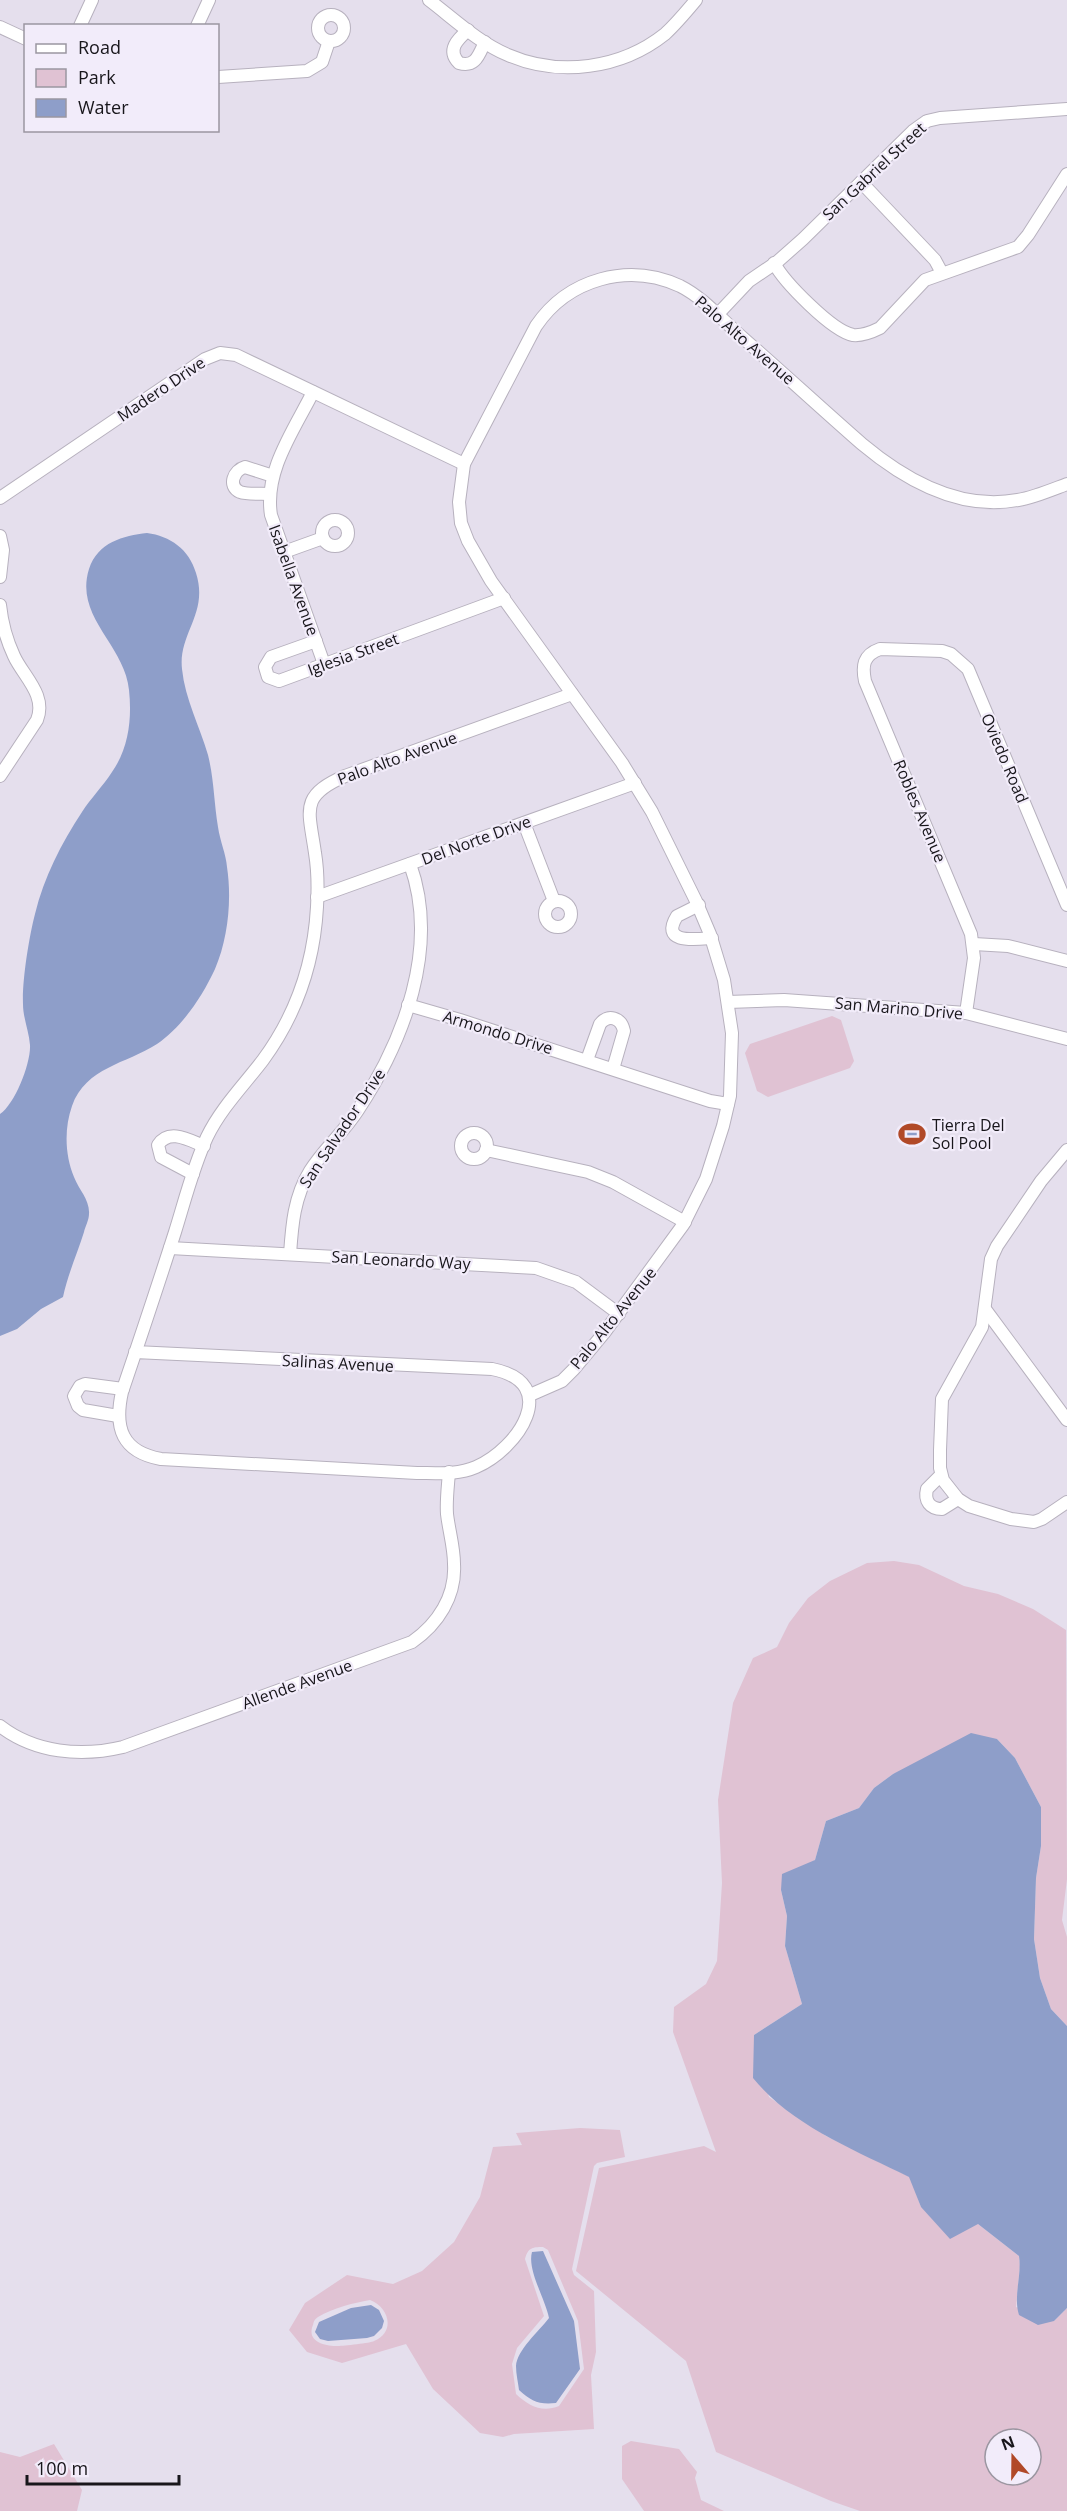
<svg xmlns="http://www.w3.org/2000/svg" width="1067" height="2511" font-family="'Open Sans',sans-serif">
  <rect width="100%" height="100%" fill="#e5dfed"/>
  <g fill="#e0c2d3" fill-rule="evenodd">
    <path d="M832,1016L841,1020L854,1061L850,1068L768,1097L757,1091L745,1053L750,1044Z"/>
    <path d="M894,1561L919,1565L964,1586L998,1594L1033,1609L1066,1630L1067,1879L1062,1920L1067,1937V2026L1051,2009L1040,1978L1034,1939L1036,1878L1041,1846V1807L1015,1758L997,1739L893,1774L874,1788L859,1808L826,1821L815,1860L781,1890L787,1916L785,1946L802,2004L754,2035L769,2097L826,2136L910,2177L921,2207L978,2224L1019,2256L1020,2266L1016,2307L1054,2321L1067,2308V2511H860L831,2501L716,2452L686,2361L576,2271L599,2168L704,2146L716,2152L673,2032L674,2007L706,1984L717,1961L722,1883L718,1800L733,1703L753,1658L777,1647L789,1623L808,1598L830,1581L867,1563ZM995,2439H1031V2475H995Z"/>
    <path d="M580,2128L620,2130L625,2157L597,2163L594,2166L572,2269L574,2275L594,2291L596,2352L591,2375L594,2429L514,2434L503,2437L480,2433L433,2389L406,2344L342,2363L307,2352L289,2330L305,2303L347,2275L393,2284L422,2271L454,2242L480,2197L493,2147L522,2145L516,2133ZM543,2247L548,2250L578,2321L584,2369L559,2406C542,2413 529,2406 516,2394L512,2364L517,2348L544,2316L525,2259C528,2248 532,2247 543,2247ZM370,2300C389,2307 396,2332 374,2341C371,2343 343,2346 338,2346C325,2346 306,2342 313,2325C314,2321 314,2320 318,2317C333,2308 353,2303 370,2300Z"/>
    <path d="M631,2441L679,2449L697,2472L695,2478L701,2500L724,2511H644L622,2479V2446Z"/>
    <path d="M54,2444L82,2490L77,2511H0V2452L20,2457Z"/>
  </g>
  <g fill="#8e9ec9">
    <path d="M147,533C170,536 189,549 196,573C209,614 178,633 182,669C185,699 200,727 208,755C214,779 214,803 218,827C220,841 226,854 227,867C232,900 228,939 215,969C202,997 182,1027 157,1044C126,1064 86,1067 72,1106C64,1129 65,1155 74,1177C79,1190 90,1200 89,1214C89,1220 85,1227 84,1232C77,1254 68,1274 63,1297L41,1309L17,1329L0,1336V1114C15,1104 31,1063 30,1045C29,1031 23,1018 23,1004C22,981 29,937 35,914C44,877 61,844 82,812C91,798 103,786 112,772C129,748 132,718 129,690C125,645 74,617 89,569C98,542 123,536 147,533Z"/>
    <path d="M901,1127L925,1128L924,1142L900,1141Z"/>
    <path d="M971,1733L997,1739L1015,1758L1041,1807V1846L1036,1878L1034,1939L1040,1978L1051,2009L1067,2026V2308L1054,2321L1038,2325L1019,2315C1013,2296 1022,2276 1019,2256L978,2224L950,2239L921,2207L909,2177C855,2150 792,2126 753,2078L754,2035L802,2004L785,1946L787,1916L781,1890L782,1874L815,1860L826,1821L859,1808L874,1788L893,1774Z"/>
    <path d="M543,2251L574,2321L580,2369L556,2403C539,2405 531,2401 519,2390C518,2382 516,2374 516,2366C517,2350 539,2331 549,2318C545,2298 527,2270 532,2252Z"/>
    <path d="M371,2305L379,2310L384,2321L382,2328L374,2336L367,2338L328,2341L320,2339L315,2332L319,2322L351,2308Z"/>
  </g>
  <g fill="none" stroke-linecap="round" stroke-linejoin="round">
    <defs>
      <g id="minor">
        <path d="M429,0C454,19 479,43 508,55C559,77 621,69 665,34C676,24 686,12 696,0"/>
        <circle cx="331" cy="28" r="13"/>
        <path d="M80,26L92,0"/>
        <path d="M197,26L209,0"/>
        <path d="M0,27L26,39"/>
        <path d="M468,30C458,39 446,50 459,63C476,68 479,54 485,42"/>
        <path d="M218,77L307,71L322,62L329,41"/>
        <path d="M861,182L935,260L942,273"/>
        <path d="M774,263C784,282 832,331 853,335C863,336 872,332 880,328L925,280L1018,247L1028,235L1067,174"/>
        <path d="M717,315L749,281L777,262L803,239L913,131L927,121L940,118L1067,109"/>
        <path d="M313,392C294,430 264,471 271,515L324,664"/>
        <path d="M269,494C261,493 248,495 240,492C227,486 234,470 245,467L273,476"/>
        <path d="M0,498L205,359L220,353L236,355L464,464"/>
        <circle cx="335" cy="533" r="13"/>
        <path d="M0,536L3,550L0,577"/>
        <path d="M284,552L323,538"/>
        <path d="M0,605C2,624 6,639 14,656C23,676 47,695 37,720L0,776"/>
        <path d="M316,641L271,657L265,667L268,677L279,681L504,598"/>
        <path d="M524,823L554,901"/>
        <path d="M317,897L635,783"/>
        <circle cx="558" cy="914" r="13"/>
        <path d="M699,905L677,916C659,945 697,939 712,938"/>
        <path d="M974,944L1008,946L1067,961"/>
        <path d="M728,1002L784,1000L966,1013L1067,1039"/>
        <path d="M408,1005L460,1020L710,1101L728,1104"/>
        <path d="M966,1013L974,958L971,934L865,681C862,666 863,655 880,649L942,651L951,654L968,669L1067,905"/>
        <path d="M587,1060L600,1024C608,1014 621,1017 624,1031L613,1069"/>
        <circle cx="474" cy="1146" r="13"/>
        <path d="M486,1150L588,1172L613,1182L685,1222"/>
        <path d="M1067,1150L1041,1181L997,1246L991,1259L982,1327L942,1399L940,1450V1468L943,1480L958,1499L969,1506L1011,1519L1034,1522L1042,1519L1067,1502"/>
        <path d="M193,1174L161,1157L158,1145C169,1128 189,1140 204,1146"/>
        <path d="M170,1248L536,1268L576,1282L619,1314"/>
        <path d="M290,1254C292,1225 294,1197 310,1171C323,1150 344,1132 358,1110C404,1040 440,947 410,864"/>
        <path d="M985,1309L1067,1420"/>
        <path d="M135,1352L492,1369C563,1383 518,1449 476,1467C458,1475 436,1473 417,1473L161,1459C122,1452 114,1428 122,1392C140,1339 158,1285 175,1232C185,1200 193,1167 207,1137C221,1108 244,1085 263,1060C296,1015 314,962 317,907C318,889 318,871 315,853C309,810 299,796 345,776L572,694"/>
        <path d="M530,1395L562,1381L574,1369L604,1333L683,1225L706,1179L723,1126L730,1096L732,1033L724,980L710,934L696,901L652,812L622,763L491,581L468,541L461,523L459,502L464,464L536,326C568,279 628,262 680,286C704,298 723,321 743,338C783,373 822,409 862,444C905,480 960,511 1018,500C1035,497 1051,490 1067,484"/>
        <path d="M118,1416L83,1410L78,1406L74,1396L80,1386L85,1384L123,1389"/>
        <path d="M941,1475L927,1489C924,1501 930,1509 942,1509L958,1499"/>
        <path d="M0,1726C35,1753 81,1757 123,1747L412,1642C438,1624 456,1596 454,1564C454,1547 449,1531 447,1514C446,1500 448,1486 449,1472"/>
      </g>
    </defs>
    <use href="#minor" stroke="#b7b1be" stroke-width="14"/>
    <use href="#minor" stroke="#fff" stroke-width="12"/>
  </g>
  <defs>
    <symbol id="stadium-bare" viewBox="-9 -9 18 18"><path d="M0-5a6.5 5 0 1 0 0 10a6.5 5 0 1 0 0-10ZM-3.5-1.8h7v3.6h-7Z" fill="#b14928" stroke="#f2ecfa" stroke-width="2.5" paint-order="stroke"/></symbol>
  </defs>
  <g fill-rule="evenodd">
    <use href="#stadium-bare" x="893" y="1115" width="38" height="38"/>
  </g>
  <g text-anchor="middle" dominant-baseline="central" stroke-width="4.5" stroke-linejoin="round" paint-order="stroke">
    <g font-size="16" fill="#18161b" stroke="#f2ecfa">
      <text transform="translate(874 171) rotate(-43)">San Gabriel Street</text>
      <text transform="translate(745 340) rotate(41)">Palo Alto Avenue</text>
      <text transform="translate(161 389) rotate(-34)">Madero Drive</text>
      <text transform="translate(294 580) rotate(70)">Isabella Avenue</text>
      <text transform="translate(353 654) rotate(-20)">Iglesia Street</text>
      <text transform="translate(397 758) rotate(-20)">Palo Alto Avenue</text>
      <text transform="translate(1005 758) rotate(67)">Oviedo Road</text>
      <text transform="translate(920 811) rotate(67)">Robles Avenue</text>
      <text transform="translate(476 840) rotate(-20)">Del Norte Drive</text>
      <text transform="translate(899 1008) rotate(5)">San Marino Drive</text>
      <text transform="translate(498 1032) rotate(17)">Armondo Drive</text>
      <text transform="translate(342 1128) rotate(-56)">San Salvador Drive</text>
      <text transform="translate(401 1260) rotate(3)">San Leonardo Way</text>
      <text transform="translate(613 1318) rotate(-51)">Palo Alto Avenue</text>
      <text transform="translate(338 1363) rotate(3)">Salinas Avenue</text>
      <text transform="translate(297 1684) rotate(-20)">Allende Avenue</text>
    </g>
    <g font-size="16" fill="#18161b" stroke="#f2ecfa" text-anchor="start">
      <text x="932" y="1125">Tierra Del<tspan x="932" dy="18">Sol Pool</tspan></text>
    </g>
  </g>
  <rect x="24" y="24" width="195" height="108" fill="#f2ecfa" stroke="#9b96a1" stroke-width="1.5"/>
  <rect x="36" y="44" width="30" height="9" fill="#ffffff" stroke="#9b96a1" stroke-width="1.5"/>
  <text x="78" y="54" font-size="18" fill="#18161b">Road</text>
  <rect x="36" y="69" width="30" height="18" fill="#e0c2d3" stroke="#9b96a1" stroke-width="1.5"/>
  <text x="78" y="84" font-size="18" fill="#18161b">Park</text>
  <rect x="36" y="99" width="30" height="18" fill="#8e9ec9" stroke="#9b96a1" stroke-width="1.5"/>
  <text x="78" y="114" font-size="18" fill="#18161b">Water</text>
  <g transform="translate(1013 2457) rotate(340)"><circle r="28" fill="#f2ecfa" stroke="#9b96a1" stroke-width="1.5"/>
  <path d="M0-4.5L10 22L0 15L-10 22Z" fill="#b14928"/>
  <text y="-9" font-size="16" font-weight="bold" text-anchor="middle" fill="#18161b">N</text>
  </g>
  <path d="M27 2475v9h152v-9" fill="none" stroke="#18161b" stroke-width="3"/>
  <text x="36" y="2475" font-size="18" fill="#18161b" stroke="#f2ecfa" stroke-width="4.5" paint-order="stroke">100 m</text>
</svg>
